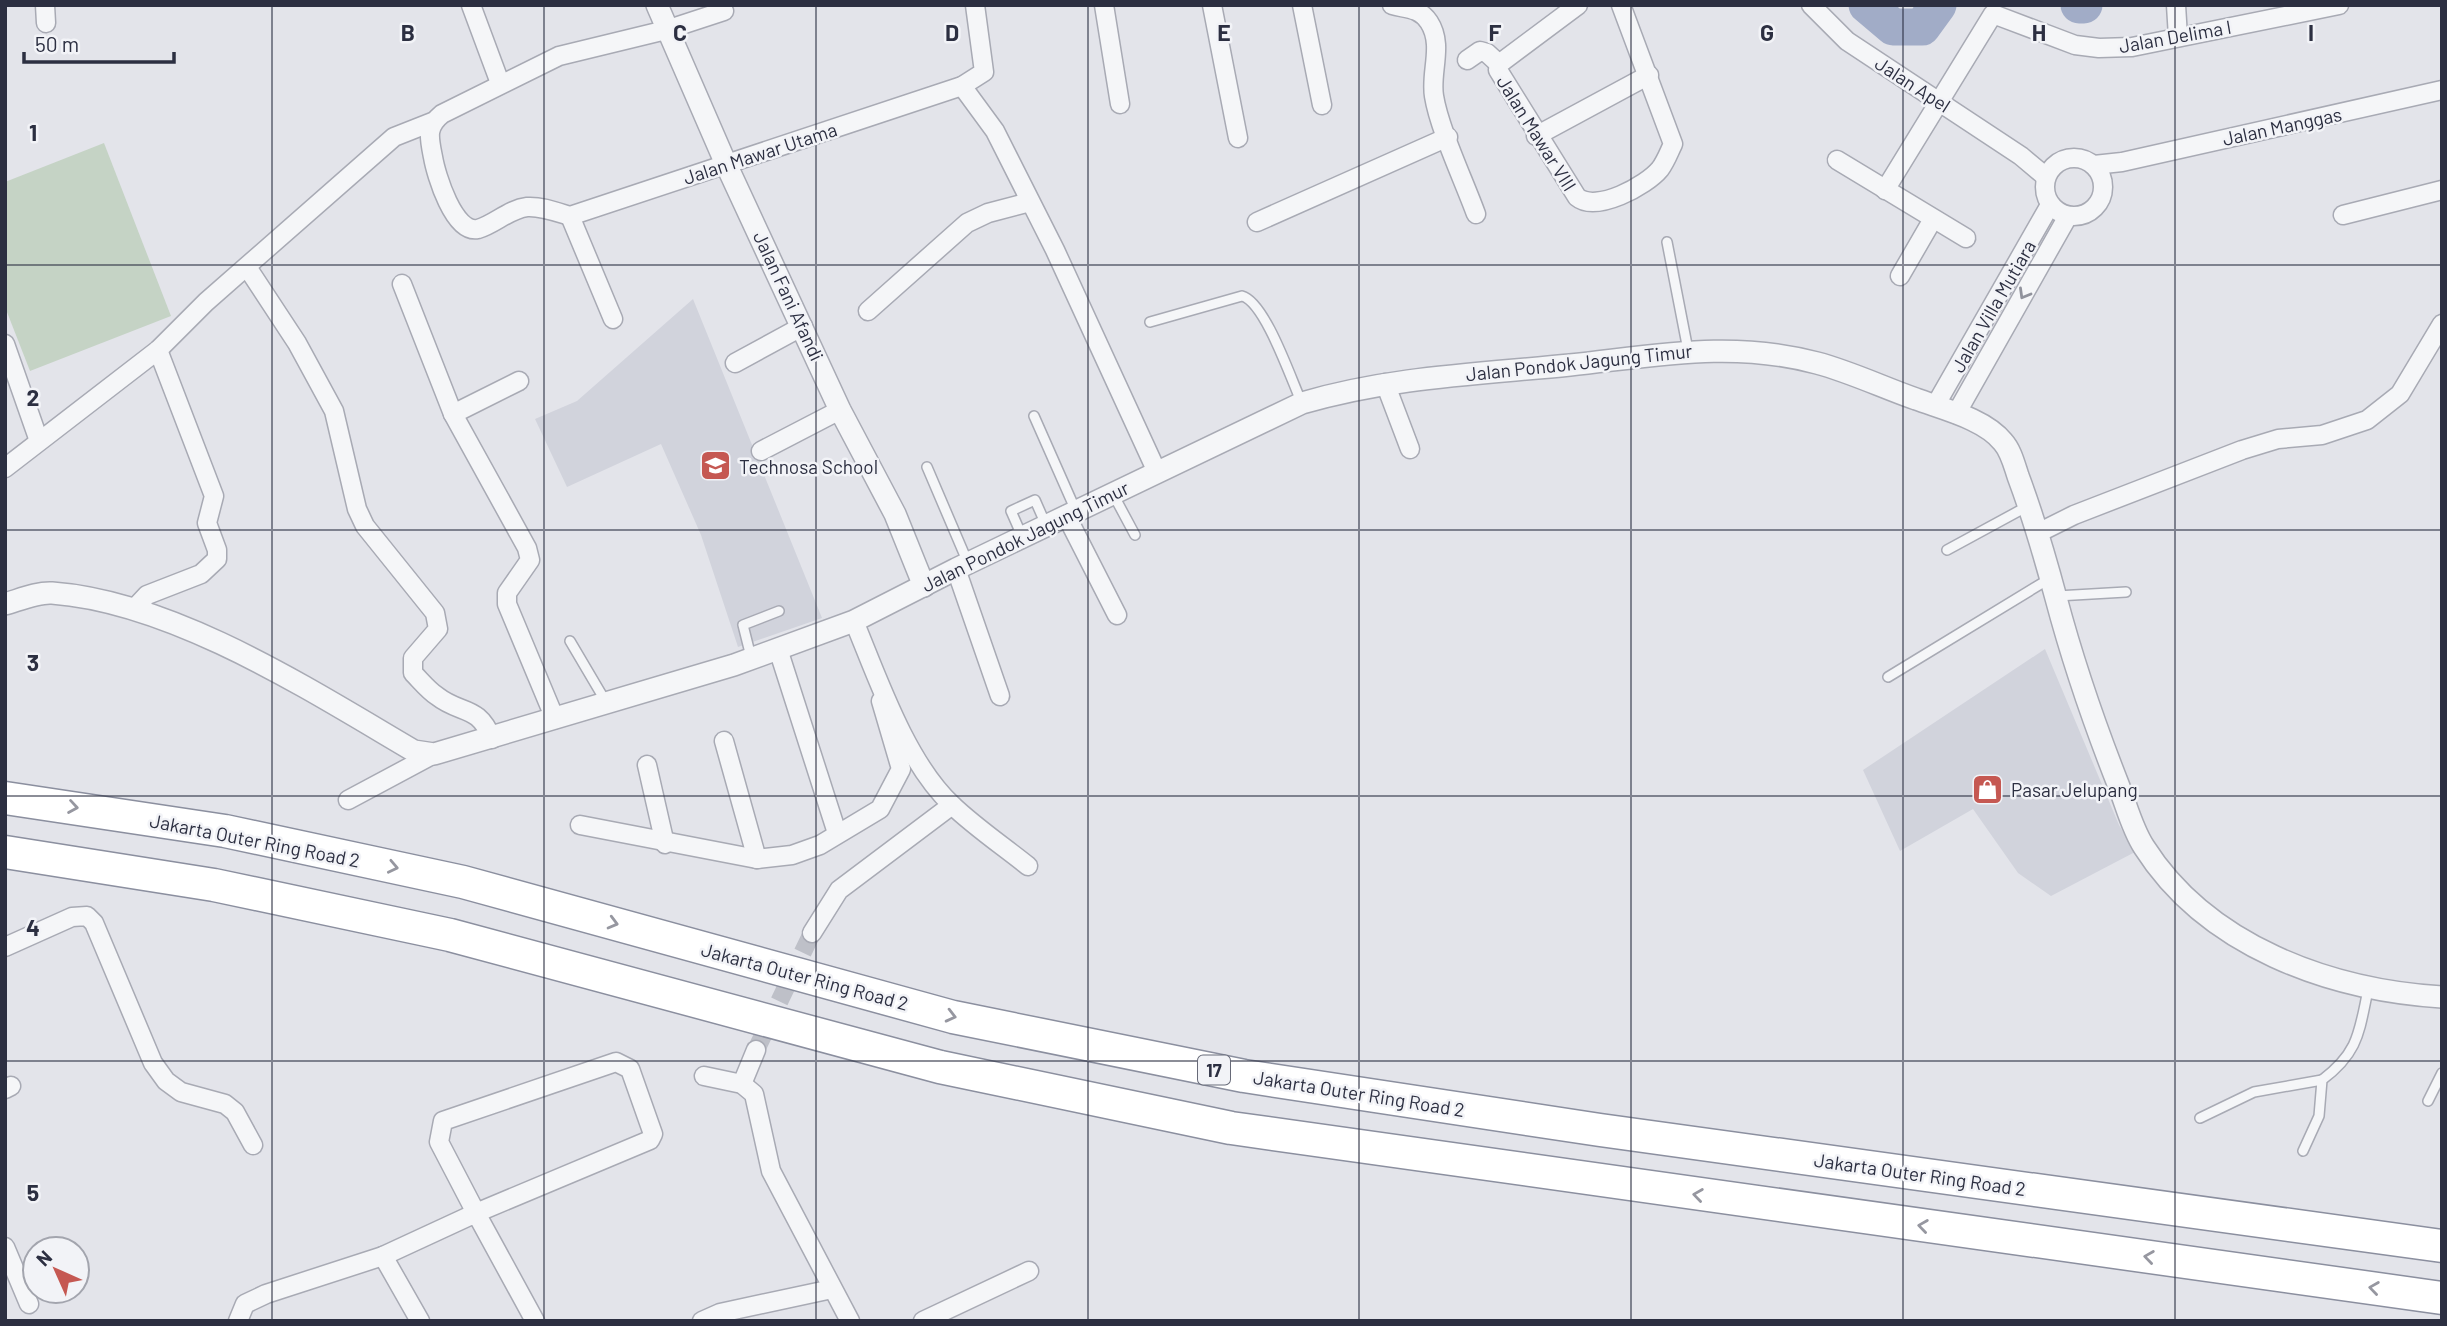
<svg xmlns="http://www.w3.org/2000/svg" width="2447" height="1326" font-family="Barlow,sans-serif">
  <rect width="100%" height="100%" fill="#e3e4ea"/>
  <g fill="#d1d3dc">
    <path d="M693,299L822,618L738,647L701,535L661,444L567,487L535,419L577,401Z"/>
    <path d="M2045,649L2119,825L2135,852L2051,896L2018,873L1973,809L1900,851L1863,770Z"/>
  </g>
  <path fill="#c5d3c5" d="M104,143L171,316L30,371L5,307V182Z"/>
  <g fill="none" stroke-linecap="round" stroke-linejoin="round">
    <g stroke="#a1acc7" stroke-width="37">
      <path d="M1867,5L1893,27H1922L1938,5"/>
      <path d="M2079,5H2084"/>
    </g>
    <path stroke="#bec0c8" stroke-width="18" stroke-dasharray="18 9" stroke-linecap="butt" d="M756,1050L812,933"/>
    <defs>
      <g id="service">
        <path d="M1667,242L1688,350"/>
        <path d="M1150,322L1242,296C1265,302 1291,379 1301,401"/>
        <path d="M1034,416L1076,511"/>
        <path d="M927,467L968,563"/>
        <path d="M1113,494L1135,535"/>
        <path d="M1022,536L1011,511L1035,500L1046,525"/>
        <path d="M1947,550L2028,506"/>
        <path d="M2057,596L2126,592"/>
        <path d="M570,641L606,702"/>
        <path d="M751,657L743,625L779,611"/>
        <path d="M1888,677L2049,579"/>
        <path d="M2428,1101L2442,1073"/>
        <path d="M2200,1118L2254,1092L2322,1080"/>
        <path d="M2303,1151L2319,1116L2322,1080C2359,1052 2359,1032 2368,990"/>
      </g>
      <g id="minor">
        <path d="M45,5L46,23"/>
        <path d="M471,5L500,83"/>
        <path d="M1104,5L1120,104"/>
        <path d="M1212,5L1238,138"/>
        <path d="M1302,5L1322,105"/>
        <path d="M1392,5C1405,9 1419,7 1429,22C1444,45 1430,72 1434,96C1439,128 1464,181 1476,214"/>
        <path d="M1578,5L1499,64L1498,70L1577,197C1596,213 1646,186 1660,169C1666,161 1669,152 1673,144L1621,5"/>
        <path d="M1811,5L1847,41L2021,156L2046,177"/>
        <path d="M2176,5L2178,37"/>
        <path d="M724,11L666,30L559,56L442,114C426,127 429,137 433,157C436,175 454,234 478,229C495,224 509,209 527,207C541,206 557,212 570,216L962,86L984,72L975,5"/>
        <path d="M1467,60L1480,51L1487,53L1499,64"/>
        <path d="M962,86L995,131L1055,250L1157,472"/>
        <path d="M1536,136L1649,75"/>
        <circle cx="2074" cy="187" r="29"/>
        <path d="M1837,160L1966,238"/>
        <path d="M2094,165L2122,162L2442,90"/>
        <path d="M1885,190L1993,14L2075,45L2099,48L2132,47L2339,5"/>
        <path d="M2343,215L2442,190"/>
        <path d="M570,216L613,319"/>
        <path d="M1257,222L1448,137"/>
        <path d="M247,267L297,343L334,411L357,509L365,526L435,613L438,629L413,658V673C421,681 428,690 437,696C461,715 478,704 492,739"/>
        <path d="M1900,276L1933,219"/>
        <path d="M402,284L453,414L527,548L530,560L507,593V604L555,719"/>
        <path d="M868,311L967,223L988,213L1030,202"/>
        <path d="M5,344L39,441"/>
        <path d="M735,363L803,326"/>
        <path d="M1385,383L1410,449"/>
        <path d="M1935,406L2050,205"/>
        <path d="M453,414L519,381"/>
        <path d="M1956,414L2068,216"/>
        <path d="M761,451L840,410"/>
        <path d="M5,468L158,350L206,302L394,137L432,122"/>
        <path d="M1066,515L1117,615"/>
        <path d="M2038,533L2074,515L2242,450L2278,439L2322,435L2367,420L2400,394L2442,324"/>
        <path d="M956,569L1000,696"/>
        <path d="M133,610L147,595L201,574L217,559V550L207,523L214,496L158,350"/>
        <path d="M854,621C878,679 906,762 952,805C975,827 1003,846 1028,866"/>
        <path d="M778,649L837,833"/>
        <path d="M724,741L757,859"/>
        <path d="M647,765L665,844"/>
        <path d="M348,800L434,754"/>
        <path d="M580,825L757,859L792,855L820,845L880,809L901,769L881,701"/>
        <path d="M812,933L839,890L952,805"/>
        <path d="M5,947L72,917L87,916L94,923L153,1063L166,1081L181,1092L225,1104L235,1112L253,1145"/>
        <path d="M616,1062L630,1069L653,1134L650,1140L476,1213L439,1142L443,1121Z"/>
        <path d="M704,1076L742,1084L754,1094L771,1171L850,1321"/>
        <path d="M742,1084L756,1050"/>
        <path d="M5,1089L11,1086"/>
        <path d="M5,1247L29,1304"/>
        <path d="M383,1256L420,1321"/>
        <path d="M238,1321L245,1304L266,1294L383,1256L476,1213L535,1321"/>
        <path d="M702,1321L720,1313L832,1289"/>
        <path d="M923,1321L1029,1271"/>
      </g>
      <g id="tertiary">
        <path d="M657,5L726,164L840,410L895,514L924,586"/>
        <path d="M5,604C19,600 38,592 52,593C174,602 310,690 414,751L434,754L734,665L854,621L956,569L1302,403C1390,377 1479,374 1570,365C1655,356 1732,340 1817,363C1851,372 1884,388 1916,399C1943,409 1985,419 2003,442C2011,451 2014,464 2018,476C2033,516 2045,557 2056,598C2073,662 2094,723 2118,784C2126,804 2132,829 2144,847C2207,946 2329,990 2442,997"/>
      </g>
      <g id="motorway">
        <path d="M5,798L225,831L463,882L953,1017L1244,1076L1600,1130L2442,1246"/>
        <path d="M5,852L214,885L450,935L940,1067L1231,1128L2442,1298"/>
      </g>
    </defs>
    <use href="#service" stroke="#a8aab4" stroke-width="12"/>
    <use href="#minor" stroke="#a8aab4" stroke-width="21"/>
    <use href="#tertiary" stroke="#a8aab4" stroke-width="24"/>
    <use href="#motorway" stroke="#8b8f9f" stroke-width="35"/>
    <use href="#service" stroke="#f5f6f8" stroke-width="9"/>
    <use href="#minor" stroke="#f5f6f8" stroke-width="18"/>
    <use href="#tertiary" stroke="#f5f6f8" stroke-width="21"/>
    <use href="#motorway" stroke="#fff" stroke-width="32"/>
  </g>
  <defs><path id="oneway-chevron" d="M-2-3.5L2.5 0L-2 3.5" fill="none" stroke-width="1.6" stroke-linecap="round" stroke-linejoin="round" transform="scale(1.75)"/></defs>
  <use stroke="#90929c" href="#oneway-chevron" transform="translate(2024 294) rotate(120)"/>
  <g stroke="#9697a0">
    <use href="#oneway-chevron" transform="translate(73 807) rotate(9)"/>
    <use href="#oneway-chevron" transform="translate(393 867) rotate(12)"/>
    <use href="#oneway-chevron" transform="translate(613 923) rotate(15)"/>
    <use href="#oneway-chevron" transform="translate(951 1016) rotate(14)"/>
    <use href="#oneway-chevron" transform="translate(1698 1195) rotate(-172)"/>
    <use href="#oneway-chevron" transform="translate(1923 1226) rotate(-172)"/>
    <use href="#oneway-chevron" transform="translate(2149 1257) rotate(-172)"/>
    <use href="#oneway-chevron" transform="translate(2374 1288) rotate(-172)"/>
  </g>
  <path fill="none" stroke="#2c2f41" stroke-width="2" stroke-opacity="0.55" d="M272,5V1321M544,5V1321M816,5V1321M1088,5V1321M1359,5V1321M1631,5V1321M1903,5V1321M2175,5V1321M5,265H2442M5,530H2442M5,796H2442M5,1061H2442"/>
  <defs>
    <symbol id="school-square" viewBox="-11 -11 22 22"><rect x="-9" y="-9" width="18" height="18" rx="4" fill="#c55852" stroke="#f2f3f7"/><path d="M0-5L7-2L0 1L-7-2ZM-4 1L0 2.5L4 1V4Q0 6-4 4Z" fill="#fff"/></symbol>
    <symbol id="shop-square" viewBox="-11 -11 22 22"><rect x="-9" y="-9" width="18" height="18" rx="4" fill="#c55852" stroke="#f2f3f7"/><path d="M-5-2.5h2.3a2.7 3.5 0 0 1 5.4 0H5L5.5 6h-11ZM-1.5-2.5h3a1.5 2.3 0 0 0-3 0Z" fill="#fff"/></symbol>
  </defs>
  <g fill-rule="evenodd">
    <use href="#school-square" x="698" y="448" width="35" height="35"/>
    <use href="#shop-square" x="1970" y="772" width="35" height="35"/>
  </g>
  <g text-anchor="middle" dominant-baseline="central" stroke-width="5" stroke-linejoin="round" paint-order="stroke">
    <rect fill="#f2f3f7" stroke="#676a78" stroke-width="2" x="1198" y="1055.5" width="32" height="29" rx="5"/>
    <g font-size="18" font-weight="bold" fill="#2c2f41">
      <text x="1214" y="1070">17</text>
    </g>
    <g font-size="19" fill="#2c2f41" stroke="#f2f3f7">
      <text transform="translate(2175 36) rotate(-10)">Jalan Delima I</text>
      <text transform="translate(1913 84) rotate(33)">Jalan Apel</text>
      <text transform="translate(2282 126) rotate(-12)">Jalan Manggas</text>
      <text transform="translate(1537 133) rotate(58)">Jalan Mawar VIII</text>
      <text transform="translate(760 153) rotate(-18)">Jalan Mawar Utama</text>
      <text transform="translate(789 296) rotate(65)">Jalan Fani Afandi</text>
      <text transform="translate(1993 306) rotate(-60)">Jalan Villa Mutiara</text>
      <text transform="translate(1579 362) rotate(-6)">Jalan Pondok Jagung Timur</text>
      <text transform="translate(1025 536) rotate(-26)">Jalan Pondok Jagung Timur</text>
      <text transform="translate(255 840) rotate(11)">Jakarta Outer Ring Road 2</text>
      <text transform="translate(805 976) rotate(15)">Jakarta Outer Ring Road 2</text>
      <text transform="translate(1359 1093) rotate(9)">Jakarta Outer Ring Road 2</text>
      <text transform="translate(1920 1174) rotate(8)">Jakarta Outer Ring Road 2</text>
    </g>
    <g font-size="19" fill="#2c2f41" stroke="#f2f3f7" text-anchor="start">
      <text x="739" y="466">Technosa School</text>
      <text x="2011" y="789">Pasar Jelupang</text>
    </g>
  </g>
  <g font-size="23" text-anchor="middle" font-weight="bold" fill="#2c2f41" stroke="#f2f3f7" stroke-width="5" stroke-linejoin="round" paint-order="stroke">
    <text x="408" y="41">B</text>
    <text x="680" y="41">C</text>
    <text x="952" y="41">D</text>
    <text x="1224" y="41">E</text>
    <text x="1495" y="41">F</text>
    <text x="1767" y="41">G</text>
    <text x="2039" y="41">H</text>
    <text x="2311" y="41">I</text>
    <text x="33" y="141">1</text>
    <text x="33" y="406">2</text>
    <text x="33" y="671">3</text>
    <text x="33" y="936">4</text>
    <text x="33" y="1201">5</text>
  </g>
  <rect width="2447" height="1326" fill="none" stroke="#2c2f41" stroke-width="14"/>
  <g transform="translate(56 1270) rotate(315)"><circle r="33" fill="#f2f3f7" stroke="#a3a5ae" stroke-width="2"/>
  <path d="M0-5L12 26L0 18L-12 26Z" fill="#c55852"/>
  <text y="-10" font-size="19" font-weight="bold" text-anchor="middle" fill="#2c2f41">N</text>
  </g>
  <path d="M24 52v10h150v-10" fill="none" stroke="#2c2f41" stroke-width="3.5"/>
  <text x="35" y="52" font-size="21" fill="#2c2f41" stroke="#f2f3f7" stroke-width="5" paint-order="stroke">50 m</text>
</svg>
